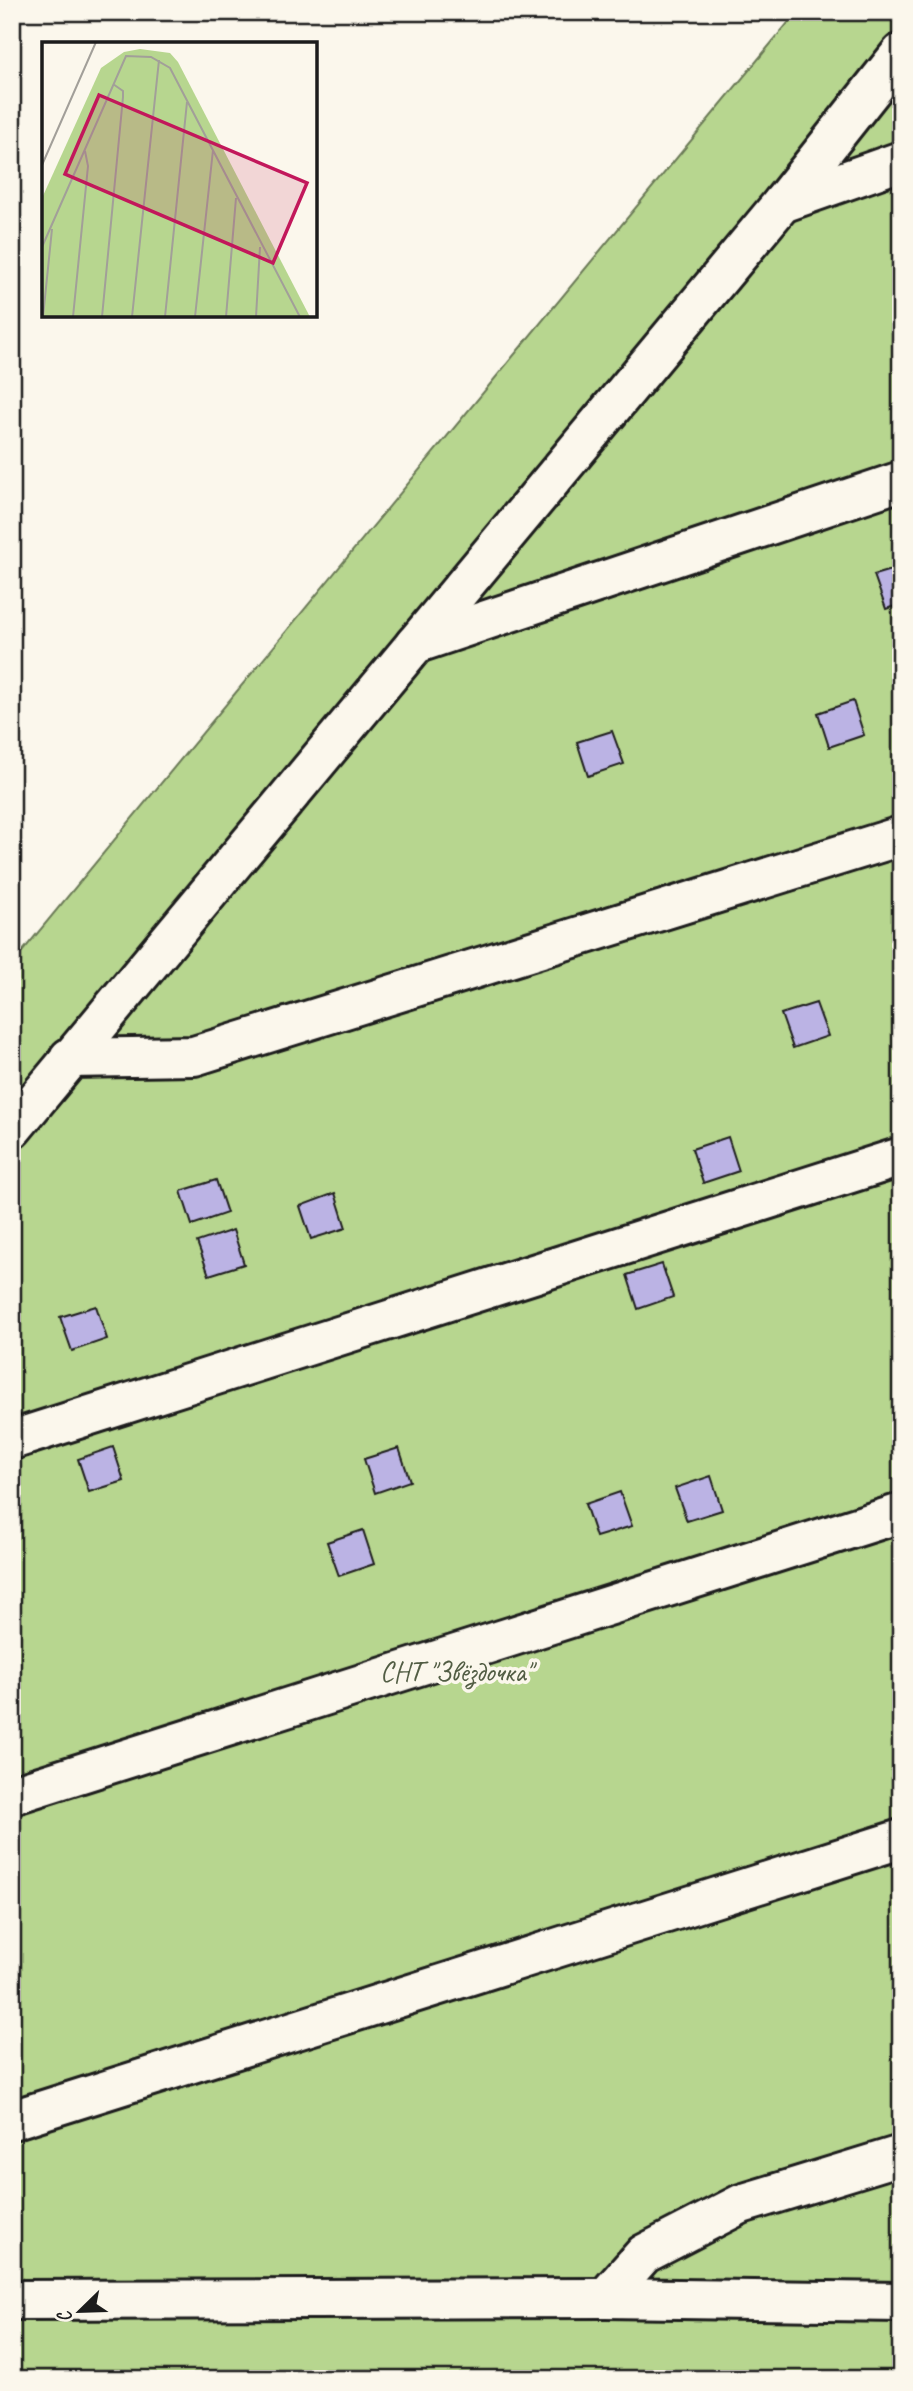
<svg xmlns="http://www.w3.org/2000/svg" width="913" height="2391" font-family="Caveat,sans-serif">
  <rect width="100%" height="100%" fill="#fbf7ec"/>
  <filter id="ink" filterUnits="userSpaceOnUse"><feTurbulence type="fractalNoise" baseFrequency=".0143" numOctaves="2"/><feDisplacementMap in="SourceGraphic" scale="14" xChannelSelector="R" yChannelSelector="G"/><feConvolveMatrix kernelMatrix="1 2 1 2 8 2 1 2 1" color-interpolation-filters="sRGB"/></filter>
  <g filter="url(#ink)">
    <path fill="#b7d68f" stroke="#6a7956" stroke-width="2" d="M797,12H901V2379H12V964Z"/>
    <g fill="#bbb3e4" stroke="#1c1c1c" stroke-width="2">
      <path d="M901,567V604L886,609L874,575Z"/>
      <path d="M853,701L864,735L829,747L818,713Z"/>
      <path d="M612,731L624,764L588,776L577,742Z"/>
      <path d="M816,1003L828,1036L793,1048L781,1014Z"/>
      <path d="M728,1137L739,1171L703,1183L692,1149Z"/>
      <path d="M216,1180L227,1213L192,1225L181,1191Z"/>
      <path d="M335,1193L346,1228L311,1239L300,1206Z"/>
      <path d="M233,1230L244,1264L209,1275L197,1242Z"/>
      <path d="M662,1264L673,1297L638,1309L627,1275Z"/>
      <path d="M96,1306L107,1339L72,1351L60,1317Z"/>
      <path d="M113,1447L124,1481L89,1492L78,1459Z"/>
      <path d="M399,1448L410,1481L375,1493L364,1459Z"/>
      <path d="M711,1476L722,1510L687,1521L675,1488Z"/>
      <path d="M620,1492L632,1526L596,1537L585,1504Z"/>
      <path d="M363,1530L374,1564L339,1576L327,1542Z"/>
    </g>
    <g fill="none" stroke-linecap="round" stroke-linejoin="round">
      <defs>
        <g id="minor">
          <path d="M782,203L901,161"/>
          <path d="M415,644L901,481"/>
          <path d="M69,1058L194,1056L901,836"/>
          <path d="M12,1129L782,203L901,53"/>
          <path d="M12,1440L901,1157"/>
          <path d="M12,1795L901,1513"/>
          <path d="M12,2120L901,1839"/>
          <path d="M605,2298L644,2254L741,2204L901,2155"/>
          <path d="M12,2300L605,2298L901,2302"/>
        </g>
      </defs>
      <use href="#minor" stroke="#1c1c1c" stroke-width="44"/>
      <use href="#minor" stroke="#fbf7ec" stroke-width="38"/>
    </g>
  </g>
  <g text-anchor="middle" dominant-baseline="central" stroke-width="7" stroke-linejoin="round" paint-order="stroke">
    <g font-size="28" fill="#525d44" stroke="#fbf7ec">
      <text x="456" y="1671">СНТ "Звёздочка"</text>
    </g>
  </g>
  <g transform="translate(42 42)">
    <rect width="275" height="275" fill="#fbf7ec"/>
    <path d="M98,7L128,11L136,20L268,275H0V156L59,26L82,10Z" fill="#b7d68f"/>
    <path fill="none" stroke="#a29f99" stroke-width="2" d="M0,123L54,0M0,205L84,14L109,15L128,26L258,275M1,275L10,187M31,275L46,124L43,109M60,275L81,55V49L71,42M90,275L117,18M123,275L145,60M153,275L171,108M184,275L194,156M214,275L218,205"/>
    <path fill="#c2185b" fill-opacity="0.15" stroke="#c2185b" stroke-width="3.5" d="M57,53L265,141L231,221L23,132Z"/>
    <rect width="275" height="275" fill="none" stroke="#1c1c1c" stroke-width="3.5"/>
  </g>
  <rect width="913" height="2391" fill="none" stroke="#fbf7ec" stroke-width="42"/>
  <rect x="21" y="21" width="871" height="2349" fill="none" stroke="#1c1c1c" stroke-width="2.5" filter="url(#ink)"/>
  <g transform="translate(80 2311) rotate(247)" stroke="#fbf7ec" stroke-width="5" paint-order="stroke">
  <path d="M0-5L12 26L0 18L-12 26Z" fill="#1c1c1c"/>
  <text y="-10" font-size="19" font-weight="bold" text-anchor="middle" fill="#1c1c1c">С</text>
  </g>
</svg>
